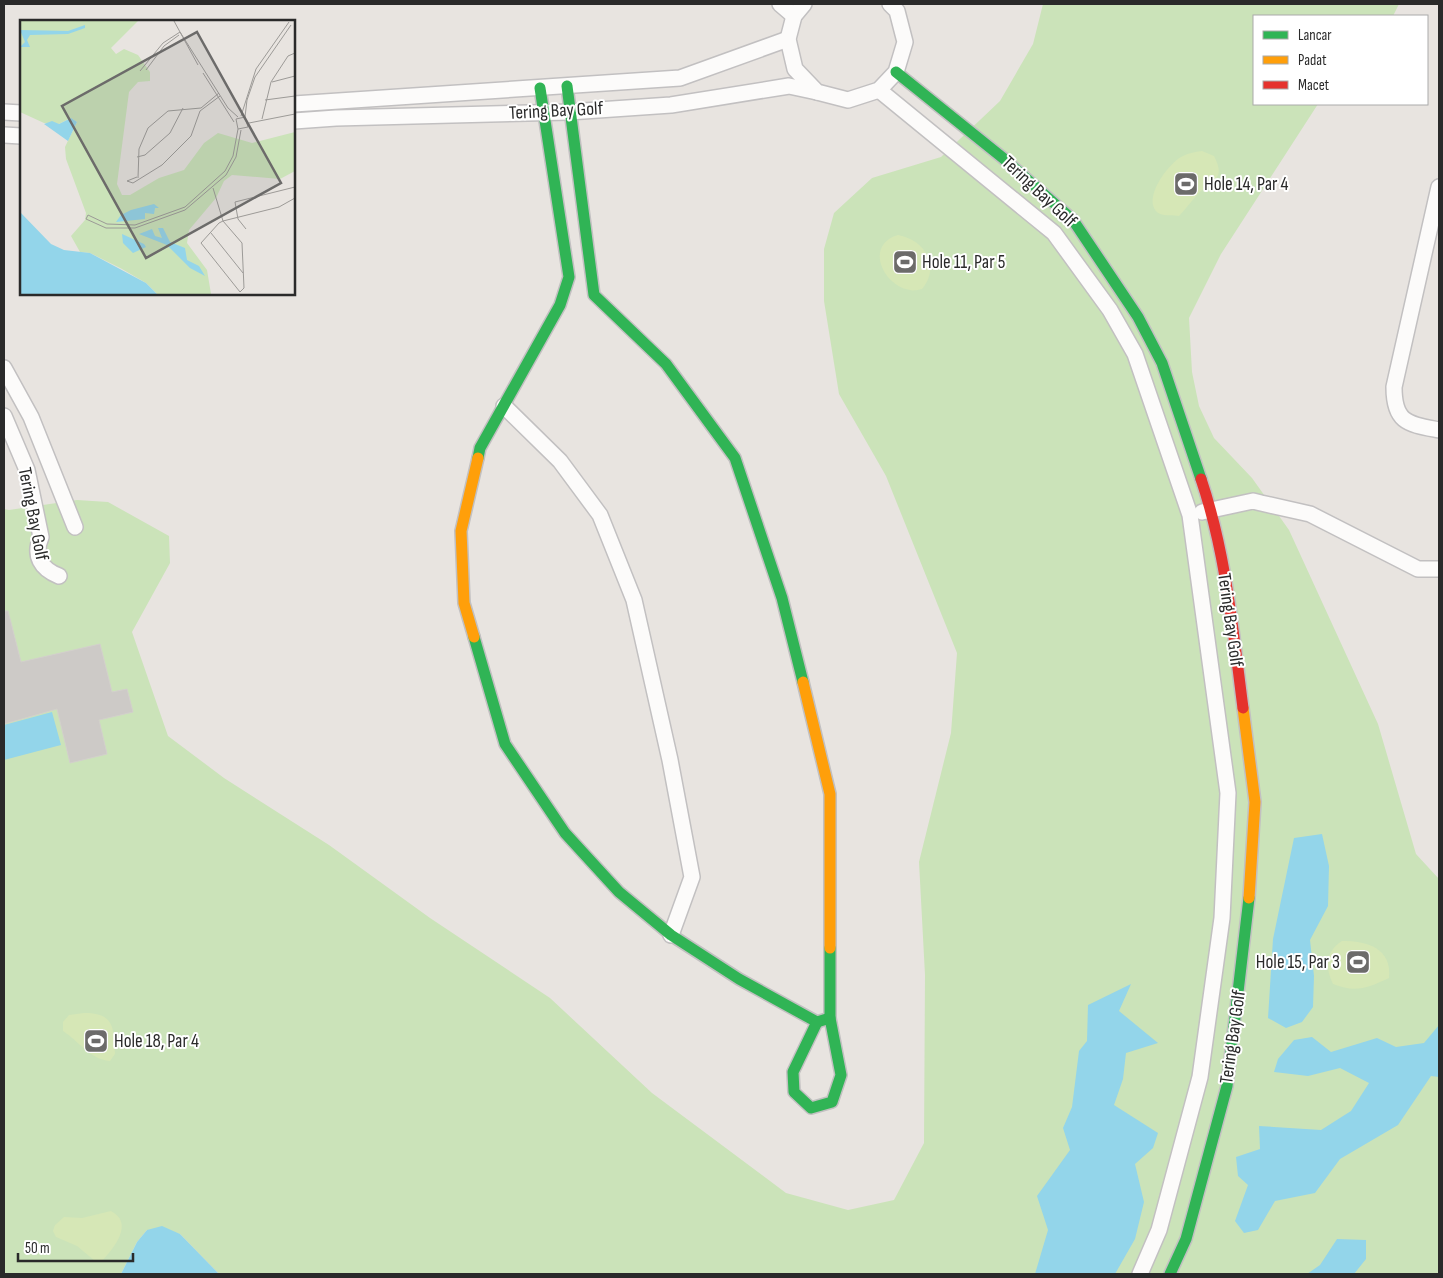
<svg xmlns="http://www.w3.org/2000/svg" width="1443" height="1278" font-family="'Sofia Sans Condensed',sans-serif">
  <rect width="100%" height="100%" fill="#e8e4e0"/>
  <path fill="#cbe3b9" d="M1043,4H1399L1393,16H1254V104H1318L1221,254L1189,318L1192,372L1199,406L1214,438L1252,478L1289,530L1378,724L1416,854L1439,879V1274H219L180,1234L147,1230L137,1242L121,1274H4V509L9,510L77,500L108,502L169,536L170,563L132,632L168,736L224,778L329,845L430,918L550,998L652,1093L786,1193L848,1210L894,1200L924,1143L925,975L919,862L951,733L957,653L886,476L839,394L824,301V249L834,213L872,178L941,157L1000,101L1033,44Z"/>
  <g fill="#d6e7b6">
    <path d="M1202,151L1214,156C1227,181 1211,180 1198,194C1191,201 1186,209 1179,216C1173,215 1165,216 1160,214C1139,202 1169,162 1183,156C1189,153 1195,152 1202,151Z"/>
    <path d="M898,235C925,240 941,266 922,289C918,290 913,291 910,290C883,286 864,245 898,235Z"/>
    <path d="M1342,941C1367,941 1392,948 1389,978C1368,988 1355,993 1333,984C1325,967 1325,952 1342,941Z"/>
    <path d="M84,1013C114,1013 114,1027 115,1054L110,1061C89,1059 80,1042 63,1031V1022L69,1015Z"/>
    <path d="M111,1211C134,1223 115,1247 102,1261H95L77,1246L56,1237L53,1231L55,1225L64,1217L82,1218Z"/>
  </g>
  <g fill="#93d5ea">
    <path d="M52,712L61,745L4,760V725Z"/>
    <path d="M1322,834L1329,866L1328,906L1310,940L1314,976L1313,1007L1302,1022L1286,1028L1268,1018L1273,939L1294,838Z"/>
    <path d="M1131,984L1119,1011L1158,1043L1126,1053L1123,1079L1114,1105L1158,1133L1153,1148L1135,1164L1144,1202L1135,1239L1115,1274H1035L1048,1230L1037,1196L1070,1150L1063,1128L1072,1107L1079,1051L1087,1041L1088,1005Z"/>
    <path d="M1439,1025V1077L1431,1076L1398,1125L1340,1159L1315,1193L1275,1201L1258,1230L1244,1233L1235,1221L1248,1185L1238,1176L1236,1157L1260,1149L1259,1126L1321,1130L1351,1111L1369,1083L1340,1068L1308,1076L1274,1072L1278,1059L1294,1040L1312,1037L1331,1052L1377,1038L1396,1047L1424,1043Z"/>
    <path d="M162,1226L180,1234L219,1274H121L137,1242L147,1230Z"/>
    <path d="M1337,1239L1366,1240V1259L1354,1274H1307L1320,1265Z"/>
  </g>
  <path fill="#cdcac7" stroke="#d3d0cc" d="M4,611H8L21,662L100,644L112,692L127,689L133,712L99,720L107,754L70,763L57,709L4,724Z"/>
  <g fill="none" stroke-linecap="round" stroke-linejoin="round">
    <defs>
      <g id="street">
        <path d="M780,4L794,16"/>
        <path d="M804,4L794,16L788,39L795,69L817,92L848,100L879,90L896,72L905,42L897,11L890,4"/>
        <path d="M879,90L1054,233L1110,310L1135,354L1190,515L1228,793L1222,918L1200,1077L1159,1230L1140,1274"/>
        <path d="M294,104L680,78L788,39"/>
        <path d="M4,112L21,113"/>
        <path d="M294,121L336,118L569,112L671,105L789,86L817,92"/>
        <path d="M4,135L21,136"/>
        <path d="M1439,187L1394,387C1394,423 1408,424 1439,430"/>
        <path d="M4,368L31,417L75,527"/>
        <path d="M504,406L560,461L600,515L634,600L670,760L692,877L671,935"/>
        <path d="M4,416L27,470L41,537C33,556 41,569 59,576"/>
        <path d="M1202,512L1253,501L1261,503L1310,514L1418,569H1439"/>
      </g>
      <g id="fast">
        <path d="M896,72L1003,158L1073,220L1138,317L1162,363L1201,479"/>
        <path d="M567,86L594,295L666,364L735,458L782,598L803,682"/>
        <path d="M478,458L480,448L560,305L569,277L540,88"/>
        <path d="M474,637L505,744L565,833L619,892L671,935L739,979L817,1022L830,1018"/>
        <path d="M817,1022L793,1072L794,1092L811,1108L832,1102L841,1075L830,1018V948"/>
        <path d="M1170,1274L1186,1239L1227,1086L1249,898"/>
      </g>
      <g id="slow">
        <path d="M474,637L464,603L461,531L478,458"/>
        <path d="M803,682L830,794V948"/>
        <path d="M1243,708L1255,802L1249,898"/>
      </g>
      <path id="jam" d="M1201,479C1226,553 1233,631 1243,708"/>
    </defs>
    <use href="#street" stroke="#c2c0c1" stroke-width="18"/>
    <use href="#fast" stroke="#c2c0c1" stroke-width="14"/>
    <use href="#slow" stroke="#c2c0c1" stroke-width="14"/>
    <use href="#jam" stroke="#c2c0c1" stroke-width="14"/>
    <use href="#street" stroke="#fcfbfa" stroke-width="15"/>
    <use href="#fast" stroke="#30b455" stroke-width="11"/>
    <use href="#slow" stroke="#ff9f0a" stroke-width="11"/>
    <use href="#jam" stroke="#e5322d" stroke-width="11"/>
  </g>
  <defs>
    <symbol id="stadium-square" viewBox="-11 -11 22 22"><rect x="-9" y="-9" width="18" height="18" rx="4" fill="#6c6b6a" stroke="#fff"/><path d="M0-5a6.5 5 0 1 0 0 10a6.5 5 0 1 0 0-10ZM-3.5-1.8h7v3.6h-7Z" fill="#fff"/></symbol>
  </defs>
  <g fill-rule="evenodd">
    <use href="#stadium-square" x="1172" y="170" width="28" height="28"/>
    <use href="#stadium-square" x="891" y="248" width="28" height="28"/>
    <use href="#stadium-square" x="1344" y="948" width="28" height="28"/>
    <use href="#stadium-square" x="82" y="1027" width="28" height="28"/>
  </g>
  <g text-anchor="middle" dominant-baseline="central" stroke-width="4" stroke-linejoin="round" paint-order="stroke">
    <g font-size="19" fill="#2a2a2a" stroke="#fff">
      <text transform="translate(556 111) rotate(-3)">Tering Bay Golf</text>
      <text transform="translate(1039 192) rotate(43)">Tering Bay Golf</text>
      <text transform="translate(33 514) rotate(79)">Tering Bay Golf</text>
      <text transform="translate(1230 620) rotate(82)">Tering Bay Golf</text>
      <text transform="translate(1233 1037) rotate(-82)">Tering Bay Golf</text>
    </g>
    <g font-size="19" fill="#2a2a2a" stroke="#fff" text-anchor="start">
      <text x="1204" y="184">Hole 14, Par 4</text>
      <text x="922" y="262">Hole 11, Par 5</text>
      <text x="1340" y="962" text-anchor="end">Hole 15, Par 3</text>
      <text x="114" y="1041">Hole 18, Par 4</text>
    </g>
  </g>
  <g transform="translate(20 20)">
    <rect width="275" height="275" fill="#e8e4e0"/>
    <path d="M0,1H118L91,28L96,34L104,29L118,35L130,52V61L118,62L109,72L97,164L102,175H110L139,158L164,150L184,123L198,113L232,123L275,112V151L260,159L212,155L204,161L196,178L169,210L167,223L187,250L191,274H137L126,263L102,249L70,233L60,232L51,216L65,200L66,193L46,139L45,127L57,102L51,98L39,104L24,103L0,92Z" fill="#cbe3b9"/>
    <path d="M65,5V8L48,14L10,15L7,20L10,27H0L5,22L0,10L48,11ZM51,98L57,102L48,121L24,104L32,101L39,104ZM134,184L139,188H135L134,194L125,193V199L96,202L101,195L111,190ZM0,192L31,224L44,230L70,233L126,263L137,274H0ZM138,208H143L150,222L165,228L167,240L179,246L185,256L170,248L147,225L119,214L132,209L135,216L142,218ZM102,214L124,224L126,227L113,233L103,223Z" fill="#93d5ea"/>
    <path fill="none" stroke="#9c9a97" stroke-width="1" d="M154,1L178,45M126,50L144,26L159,15M120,51L143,23L160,12L208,88L218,97M183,53L214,102M252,62L275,56M245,80L275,76M221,96L236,49L269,2M225,97L216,99L218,109L228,107L225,97L227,80L235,57L271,5M242,99L251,62L268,36L275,33M229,103L275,94M218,109L213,136L205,151L165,187L115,205L87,204L68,195L66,199L86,208H115L165,190L206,155L216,137L221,110M117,137L125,135L150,113L163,88M117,157L107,161L113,163L142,145L171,116L180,91L200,76M118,158L119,129L128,108L148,91L181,88L199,73M193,168L203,201L222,223L224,268L220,272L181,223L199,203L203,201L259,187L275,178M226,209L218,199L215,182L275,167M191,213L223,253"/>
    <path fill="#6c6b6a" fill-opacity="0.15" stroke="#6c6b6a" stroke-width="2.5" d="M177,12L261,163L126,238L42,86Z"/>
    <rect width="275" height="275" fill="none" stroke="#2a2a2a" stroke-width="2.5"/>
  </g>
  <rect width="1443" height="1278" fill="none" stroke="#2a2a2a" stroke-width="10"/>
  <rect x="1253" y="15" width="175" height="90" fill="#ffffff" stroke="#aaaaaa"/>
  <rect x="1263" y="31" width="25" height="8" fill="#30b455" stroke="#aaaaaa"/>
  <text x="1298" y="40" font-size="15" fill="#2a2a2a">Lancar</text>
  <rect x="1263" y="56" width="25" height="8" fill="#ff9f0a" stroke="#aaaaaa"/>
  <text x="1298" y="65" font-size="15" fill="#2a2a2a">Padat</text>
  <rect x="1263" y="81" width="25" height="8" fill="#e5322d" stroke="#aaaaaa"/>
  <text x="1298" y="90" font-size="15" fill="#2a2a2a">Macet</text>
  <path d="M18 1253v8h115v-8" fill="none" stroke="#2a2a2a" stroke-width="2.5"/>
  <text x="25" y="1253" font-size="15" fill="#2a2a2a" stroke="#ffffff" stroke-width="4" paint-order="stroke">50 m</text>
</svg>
